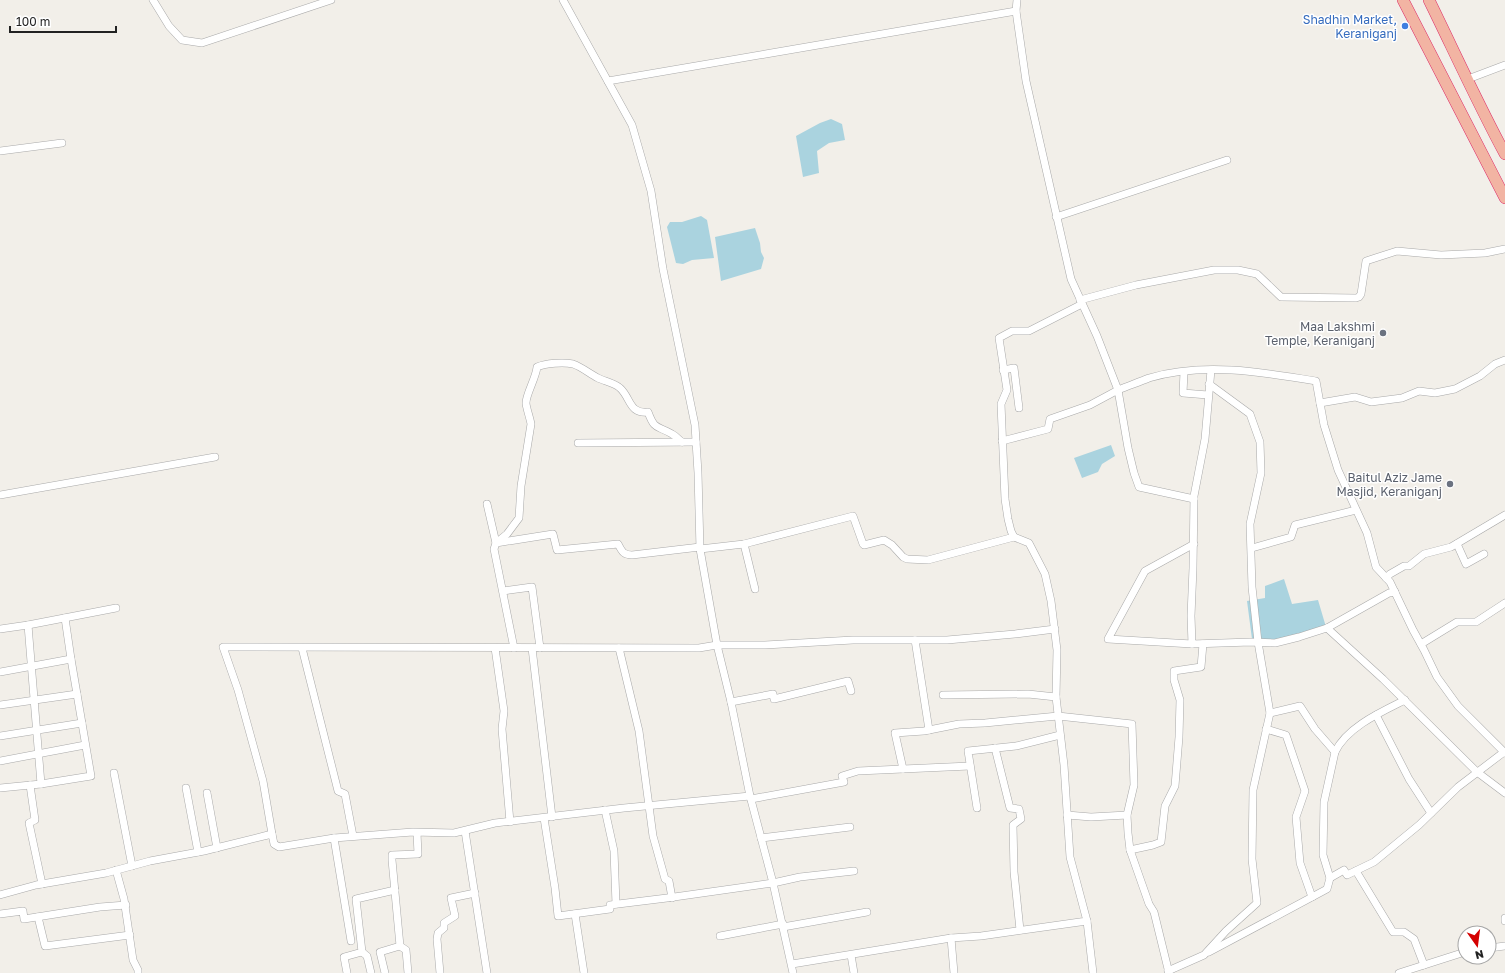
<svg xmlns="http://www.w3.org/2000/svg" width="1505" height="973" font-family="'Golos Text',sans-serif">
  <rect width="100%" height="100%" fill="#f2efe9"/>
  <g fill="#aad3df">
    <path d="M831,119L842,124L845,140L829,143L817,151L819,173L803,177L796,136L820,123Z"/>
    <path d="M701,216L707,220L714,258L692,260L683,264L676,263L667,227L670,222H682Z"/>
    <path d="M755,228L760,243L761,252L764,258L761,269L721,281L715,237Z"/>
    <path d="M1111,445L1115,456L1102,464L1098,472L1082,478L1074,458Z"/>
    <path d="M1284,579L1292,604L1318,600L1326,627L1274,641L1252,639L1247,601L1265,598V586Z"/>
  </g>
  <g fill="none" stroke-linecap="round" stroke-linejoin="round">
    <defs>
      <g id="minor">
        <path d="M153,0L169,26L182,40L202,43L331,0"/>
        <path d="M563,0L632,125L651,191L663,269L695,425L698,473L700,549L717,645L731,702L750,796L773,883L793,973"/>
        <path d="M1017,0L1016,11L1026,81L1071,279L1097,336L1118,390C1128,386 1139,382 1149,378C1203,362 1262,372 1316,381L1320,403"/>
        <path d="M1468,79L1505,65"/>
        <path d="M608,81L1016,11"/>
        <path d="M0,151L62,143"/>
        <path d="M1056,217L1227,160"/>
        <path d="M1080,300L1136,285L1214,270H1238L1257,274L1281,297L1356,298L1359,297L1361,294L1366,261L1397,251L1441,255L1485,253L1505,249"/>
        <path d="M1505,360L1495,364L1480,376L1455,389L1435,393L1419,391L1402,398L1371,402L1355,397L1320,403L1324,425L1338,470L1367,533L1376,567L1390,582L1413,630L1424,650L1437,677L1458,706L1505,753"/>
        <path d="M1003,370L1014,368L1019,408"/>
        <path d="M1211,370L1205,439L1194,496L1193,568L1191,616L1192,644L1251,642L1275,643L1299,637L1327,628L1389,593L1395,592"/>
        <path d="M1184,372L1183,393L1208,395"/>
        <path d="M1002,441L1048,429L1050,419L1090,405L1118,390L1128,448L1134,473L1139,487L1194,499"/>
        <path d="M578,443L696,442"/>
        <path d="M0,495L215,457"/>
        <path d="M487,504L496,543L507,534L519,518L521,486L531,424C530,418 526,407 526,403C526,394 536,378 537,367C546,363 564,362 573,364C582,367 590,374 598,378C604,381 615,383 620,388C631,398 629,414 648,412C655,431 657,425 672,434C676,436 679,440 682,442"/>
        <path d="M744,544L755,589"/>
        <path d="M1457,544L1466,564L1484,554"/>
        <path d="M1252,548L1291,537L1295,525L1356,510"/>
        <path d="M700,549L744,544L853,516L863,544L864,545L884,540L892,545L903,557L907,559L928,560L1014,537"/>
        <path d="M1386,578L1390,574L1404,566H1409L1424,554L1451,547L1505,515"/>
        <path d="M503,591L532,587L540,648"/>
        <path d="M1327,628L1383,679L1477,772L1505,793"/>
        <path d="M0,629L28,625L116,608"/>
        <path d="M915,640L929,730"/>
        <path d="M1192,644L1108,639L1145,571L1194,544"/>
        <path d="M1421,644L1457,622H1476L1505,603"/>
        <path d="M302,648L338,791L345,794L353,836"/>
        <path d="M495,648L504,711L502,729L510,822"/>
        <path d="M514,648L494,549L496,543L553,534L557,550L618,544C622,551 623,555 632,555L700,547"/>
        <path d="M532,648L552,817"/>
        <path d="M619,648L639,731L653,836L665,879L669,881L672,898"/>
        <path d="M0,672L71,659"/>
        <path d="M943,695L1028,694L1056,697"/>
        <path d="M731,702L773,694L774,699L848,681L851,691"/>
        <path d="M0,705L77,694"/>
        <path d="M1270,713L1300,706L1315,729L1335,752L1324,802L1323,855L1330,878"/>
        <path d="M1376,715L1409,779L1431,813"/>
        <path d="M1266,729L1286,735L1305,791L1296,817L1300,863L1312,897"/>
        <path d="M0,736L82,723"/>
        <path d="M995,748L1010,808L1019,809L1021,819L1013,825L1014,872L1020,930"/>
        <path d="M1335,752C1347,727 1381,712 1405,700"/>
        <path d="M0,761L85,745"/>
        <path d="M903,769L895,733L924,731L959,724L985,723L1058,716L1132,724L1134,785L1127,815L1128,833L1130,850L1149,904L1154,912L1169,973"/>
        <path d="M114,773L132,866"/>
        <path d="M41,784L91,776L71,659L65,618"/>
        <path d="M30,785L35,820L29,823L42,884"/>
        <path d="M0,788L41,784L28,625"/>
        <path d="M186,788L198,852"/>
        <path d="M207,793L217,848"/>
        <path d="M751,799L844,782L842,776L858,771L970,766"/>
        <path d="M977,808L968,751L1016,746L1060,735"/>
        <path d="M605,810L614,851L616,904"/>
        <path d="M1067,815L1091,817L1127,815"/>
        <path d="M544,818L555,888L558,916L610,909V905L667,898L773,883L800,877L854,871"/>
        <path d="M465,831L487,973"/>
        <path d="M272,834L263,781L238,690L223,647L699,648L717,645H765L853,640H947L1015,634L1055,629"/>
        <path d="M334,838L351,941"/>
        <path d="M761,838L850,827"/>
        <path d="M1130,850L1153,845L1161,842L1165,806L1175,786L1179,737L1180,700L1174,680V671L1201,667L1203,644"/>
        <path d="M116,870L124,899L133,960L138,970V973"/>
        <path d="M1356,871L1393,932H1404L1414,939L1424,965"/>
        <path d="M0,895L36,885L106,873L150,861L204,851L272,834L274,844L279,847L334,838L413,832L454,833L495,823L624,808L750,796"/>
        <path d="M0,914L23,911L24,919L100,907L126,905"/>
        <path d="M575,914L584,973"/>
        <path d="M38,917L45,946L130,935"/>
        <path d="M1505,918V921"/>
        <path d="M1087,921L1093,973"/>
        <path d="M783,927L867,912"/>
        <path d="M720,936L783,924"/>
        <path d="M951,938L954,973"/>
        <path d="M1489,948L1505,946"/>
        <path d="M362,952L367,956L371,973"/>
        <path d="M1209,952L1327,889L1330,878L1344,870L1347,875L1374,862L1419,825L1458,787L1504,752"/>
        <path d="M851,955L854,973"/>
        <path d="M792,964L951,938L981,936L1087,921L1070,857L1064,765L1056,697L1057,650L1051,601L1045,574L1029,543L1014,537L1011,531L1008,519L1005,499L1001,404L1007,390L999,338L1012,331H1029L1082,304"/>
        <path d="M1168,971L1204,955L1226,931L1257,903L1252,859L1253,790L1270,713L1258,642L1252,587L1250,524L1261,473L1260,442L1250,414L1209,384"/>
        <path d="M347,973L344,957L362,952L356,899L395,890"/>
        <path d="M385,973L380,952L400,946"/>
        <path d="M408,973L406,950L400,946L392,860V855L418,854L417,833"/>
        <path d="M440,973L437,939L438,933L444,928V923L455,916L451,898L475,893"/>
        <path d="M1399,973L1465,952"/>
      </g>
      <g id="trunk">
        <path d="M1403,0L1505,198"/>
        <path d="M1429,0C1454,51 1478,104 1505,154"/>
      </g>
    </defs>
    <use href="#minor" stroke="#a9a9a9" stroke-width="8"/>
    <use href="#trunk" stroke="#dc2a67" stroke-width="12"/>
    <use href="#minor" stroke="#fff" stroke-width="7"/>
    <use href="#trunk" stroke="#f2b4a3" stroke-width="11"/>
  </g>
  <circle fill="#3f7fe0" stroke="#fff" stroke-width="1.5" cx="1405" cy="26" r="4"/>
  <g fill="#6b7280" stroke="#fff" stroke-width="1.5">
    <circle cx="1383" cy="333" r="4"/>
    <circle cx="1450" cy="484" r="4"/>
  </g>
  <g text-anchor="middle" dominant-baseline="central" stroke-width="3" stroke-linejoin="round" paint-order="stroke">
    <g font-size="12" fill="#366cbe" stroke="#fff" text-anchor="end">
      <text x="1397" y="19">Shadhin Market,<tspan x="1397" dy="14">Keraniganj</tspan></text>
    </g>
    <g font-size="12" fill="#5b616d" stroke="#fff" text-anchor="end">
      <text x="1375" y="326">Maa Lakshmi<tspan x="1375" dy="14">Temple, Keraniganj</tspan></text>
      <text x="1442" y="477">Baitul Aziz Jame<tspan x="1442" dy="14">Masjid, Keraniganj</tspan></text>
    </g>
  </g>
  <g transform="translate(1477 945) rotate(166)"><circle r="19" fill="#ffffff" stroke="#a7a7a7"/>
  <path d="M0-3L7 15L0 10L-7 15Z" fill="#d40000"/>
  <text y="-6" font-size="11" font-weight="bold" text-anchor="middle" fill="#222222">N</text>
  </g>
  <path d="M10 26v6h106v-6" fill="none" stroke="#222222" stroke-width="2"/>
  <text x="16" y="26" font-size="12" fill="#222222" stroke="#ffffff" stroke-width="3" paint-order="stroke">100 m</text>
</svg>
